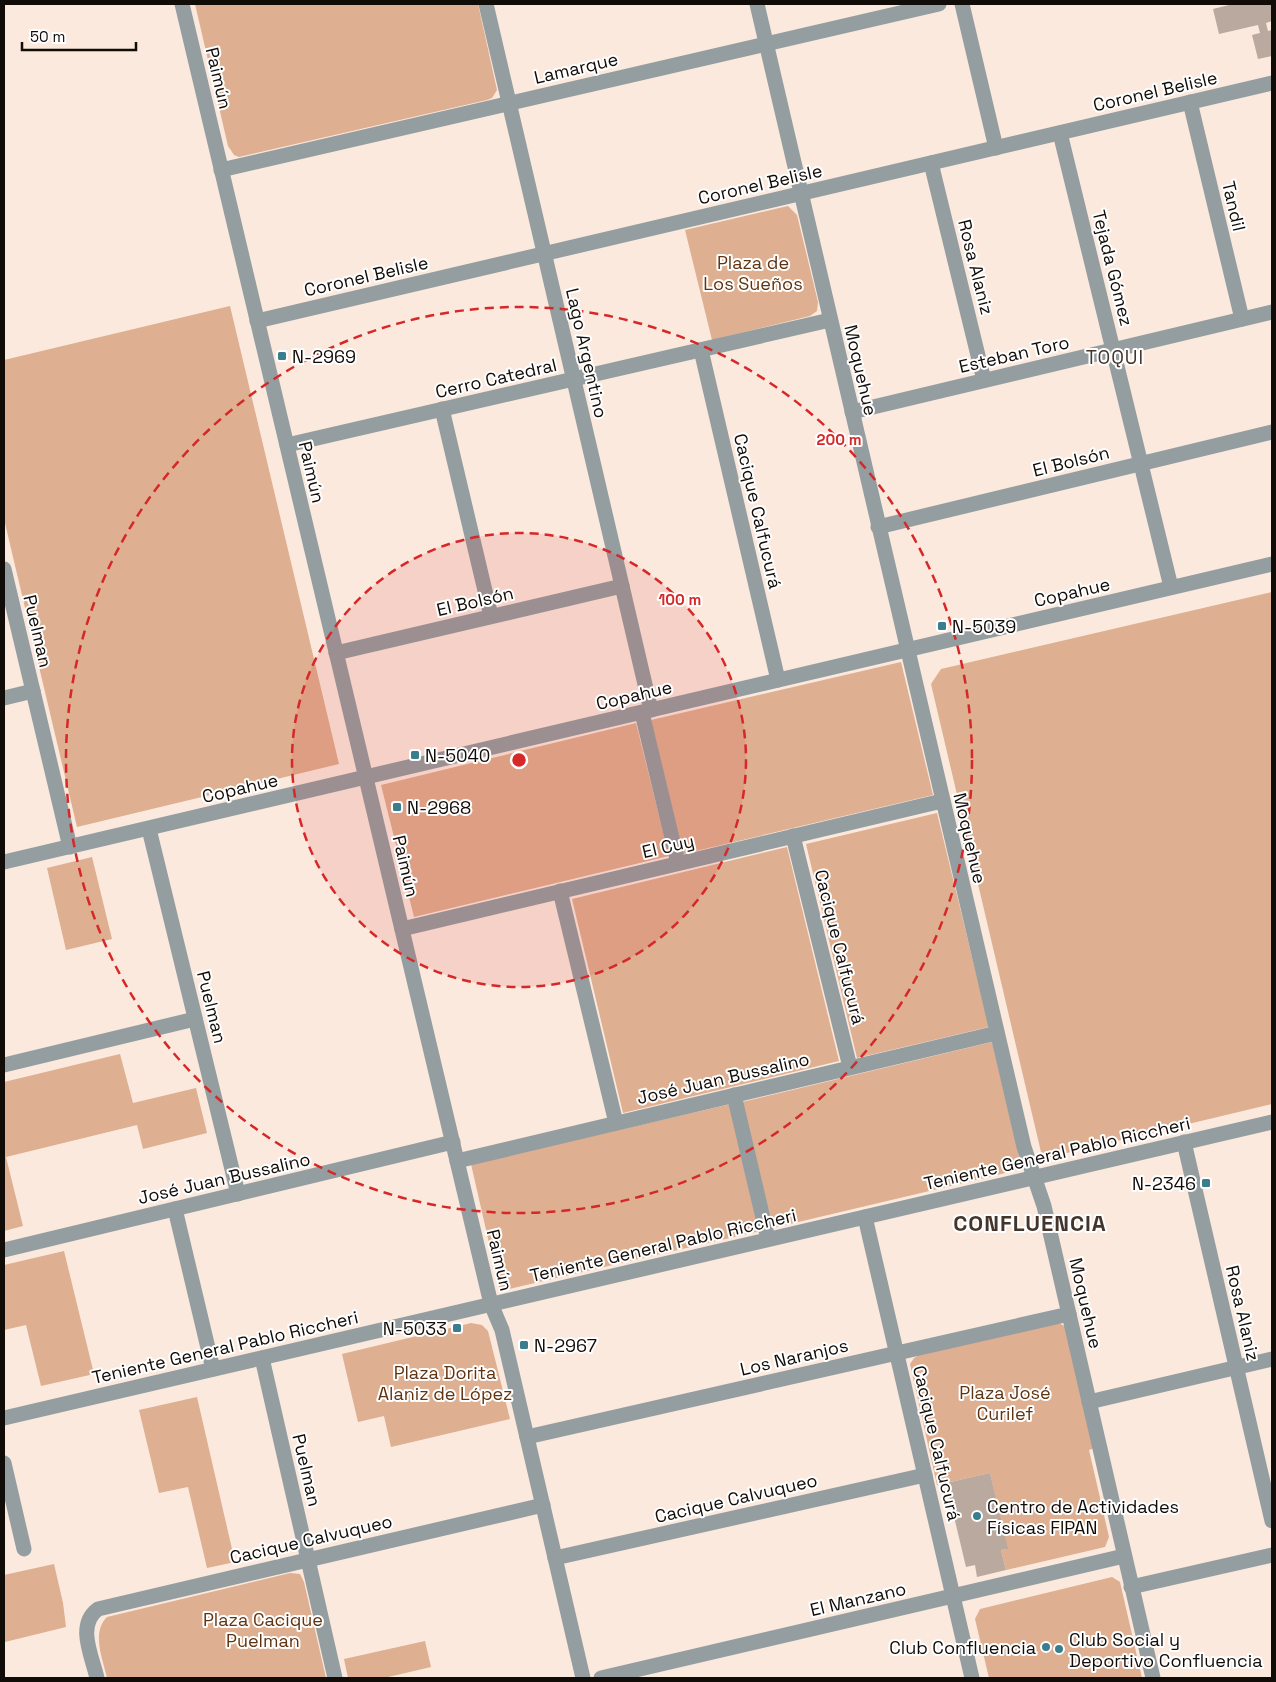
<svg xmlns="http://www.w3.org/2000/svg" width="1276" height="1682" font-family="'Space Grotesk',sans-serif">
  <rect width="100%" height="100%" fill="#fbe9dd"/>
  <g fill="#deaf90">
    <path d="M195,4H478L497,90L492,98L487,100L239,157L234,155L228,146Z"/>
    <path d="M788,206L797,215L818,302L817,311L810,316L712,340L685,230Z"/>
    <path d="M230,306L339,764L77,827L4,519V360Z"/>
    <path d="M1272,592V1104L1050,1157L1041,1152L931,684L941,669Z"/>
    <path d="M901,662L933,795L683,854L651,720Z"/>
    <path d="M636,723L669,856L414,917L381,785Z"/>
    <path d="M937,813L989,1027L857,1058L806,844Z"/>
    <path d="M787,847L839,1061L623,1113L572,899Z"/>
    <path d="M92,857L112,939L66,950L47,868Z"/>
    <path d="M992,1042L1022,1169L773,1228L742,1102Z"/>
    <path d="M120,1054L133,1103L196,1088L207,1133L143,1149L137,1125L6,1157L23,1226L4,1231V1082Z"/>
    <path d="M731,1104L760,1231L500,1291L471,1164Z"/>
    <path d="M64,1251L94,1374L41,1386L26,1325L4,1330V1265Z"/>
    <path d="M471,1323L482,1325L488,1331L510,1419L391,1447L384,1416L358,1422L342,1354Z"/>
    <path d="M1059,1323L1066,1327L1095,1448L1089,1450L1109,1537L1105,1547L1006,1570L1001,1550L1007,1549L990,1473L937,1485L910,1364L914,1358L921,1354Z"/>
    <path d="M197,1397L235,1562L207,1568L188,1487L159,1493L139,1410Z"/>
    <path d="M54,1564L63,1603L66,1627L5,1642L4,1575Z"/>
    <path d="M290,1573L300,1574L304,1582L326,1678H107C103,1659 91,1633 107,1617Z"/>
    <path d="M1112,1577L1120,1582L1142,1678H989L975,1619L980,1609Z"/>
    <path d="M425,1641L431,1667L384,1678H348L344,1659Z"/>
  </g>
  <g fill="#baa99e">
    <path d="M1233,4H1272V21L1266,23L1268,31L1272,30V56L1258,59L1252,35L1260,33L1258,25L1219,34L1213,9Z"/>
    <path d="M990,1473L1008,1549L1001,1550L1006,1570L977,1577L975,1565L966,1567L946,1483Z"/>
  </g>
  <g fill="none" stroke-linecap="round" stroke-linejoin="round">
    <g stroke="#949ea0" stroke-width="15">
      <path d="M182,4L491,1304L502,1330L583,1678"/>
      <path d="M486,4L651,710"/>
      <path d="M757,4L1024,1147L1044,1206L1153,1678"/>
      <path d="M962,4L996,148"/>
      <path d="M1190,102L1242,319"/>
      <path d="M1060,133L1171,587"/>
      <path d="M931,163L984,380"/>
      <path d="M221,170L939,4"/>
      <path d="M257,321L1272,83"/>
      <path d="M701,350L778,680"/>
      <path d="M442,409L491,616"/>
      <path d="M852,412L1272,312"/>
      <path d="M287,445L830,320"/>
      <path d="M878,527L1272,432"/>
      <path d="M4,569L70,847"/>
      <path d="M336,653L622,586"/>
      <path d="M4,698L33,691"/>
      <path d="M642,713L678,863"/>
      <path d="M149,829L238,1194"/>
      <path d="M793,836L850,1067"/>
      <path d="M4,862L1272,564"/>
      <path d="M560,891L616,1123"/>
      <path d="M402,929L942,801"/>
      <path d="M4,1065L195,1019"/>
      <path d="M734,1095L768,1239"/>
      <path d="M1184,1142L1272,1521"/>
      <path d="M457,1161L997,1033"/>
      <path d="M175,1209L213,1369"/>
      <path d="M865,1217L972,1678"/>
      <path d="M4,1250L453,1142"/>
      <path d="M262,1358L335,1678"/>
      <path d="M1089,1402L1272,1359"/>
      <path d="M4,1418L1272,1122"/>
      <path d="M527,1437L1069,1314"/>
      <path d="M4,1463L24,1549"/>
      <path d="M555,1558L925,1475"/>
      <path d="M1131,1587L1272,1555"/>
      <path d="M97,1678C92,1656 76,1625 98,1609L543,1505"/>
      <path d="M601,1678L1124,1556"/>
    </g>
  </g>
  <circle cx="519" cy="760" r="227" fill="#d62828" fill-opacity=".12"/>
  <g fill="none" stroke="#d62828" stroke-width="2.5" stroke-dasharray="9 6">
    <circle cx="519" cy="760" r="227"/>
    <circle cx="519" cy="760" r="453"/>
  </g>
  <g fill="#3a7e8d" stroke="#fff" stroke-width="2">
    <rect x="277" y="351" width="10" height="10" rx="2.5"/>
    <rect x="937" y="621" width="10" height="10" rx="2.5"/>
    <rect x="410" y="750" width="10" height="10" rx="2.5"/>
    <rect x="392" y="802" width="10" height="10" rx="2.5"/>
    <rect x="1201" y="1178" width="10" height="10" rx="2.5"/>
    <rect x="452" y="1323" width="10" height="10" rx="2.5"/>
    <rect x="519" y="1340" width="10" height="10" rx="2.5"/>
    <circle cx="977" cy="1516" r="5"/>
    <circle cx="1046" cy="1647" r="5"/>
    <circle cx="1059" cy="1649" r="5"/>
  </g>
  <g text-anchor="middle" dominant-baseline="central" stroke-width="4" stroke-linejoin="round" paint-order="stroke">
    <g font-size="18" fill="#110c08" stroke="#fff">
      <text transform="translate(576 68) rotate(-13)">Lamarque</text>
      <text transform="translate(219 78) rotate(77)">Paimún</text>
      <text transform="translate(1155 91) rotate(-13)">Coronel Belisle</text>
      <text transform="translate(760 184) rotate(-13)">Coronel Belisle</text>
      <text transform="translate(1234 206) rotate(77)">Tandil</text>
      <text transform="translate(976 267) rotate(76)">Rosa Alaniz</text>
      <text transform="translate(1113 268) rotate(76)">Tejada Gómez</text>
      <text transform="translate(366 276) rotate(-13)">Coronel Belisle</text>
      <text transform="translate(587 353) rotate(77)">Lago Argentino</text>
      <text transform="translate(1014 354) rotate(-13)">Esteban Toro</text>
      <text transform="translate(861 370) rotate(77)">Moquehue</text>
      <text transform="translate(496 378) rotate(-13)">Cerro Catedral</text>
      <text transform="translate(1071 461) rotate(-14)">El Bolsón</text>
      <text transform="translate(312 472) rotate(77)">Paimún</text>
      <text transform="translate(758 511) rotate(77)">Cacique Calfucurá</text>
      <text transform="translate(1072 592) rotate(-13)">Copahue</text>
      <text transform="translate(475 601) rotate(-13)">El Bolsón</text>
      <text transform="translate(38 631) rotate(77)">Puelman</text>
      <text transform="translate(634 695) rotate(-13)">Copahue</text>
      <text transform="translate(240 788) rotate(-13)">Copahue</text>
      <text transform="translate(970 838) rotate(77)">Moquehue</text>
      <text transform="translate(668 846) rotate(-13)">El Cuy</text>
      <text transform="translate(406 866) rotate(77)">Paimún</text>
      <text transform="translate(840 947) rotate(76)">Cacique Calfucurá</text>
      <text transform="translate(212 1007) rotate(76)">Puelman</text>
      <text transform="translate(723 1078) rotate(-13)">José Juan Bussalino</text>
      <text transform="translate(1057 1153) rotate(-13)">Teniente General Pablo Riccheri</text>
      <text transform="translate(224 1178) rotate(-13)">José Juan Bussalino</text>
      <text transform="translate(663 1245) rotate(-13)">Teniente General Pablo Riccheri</text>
      <text transform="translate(500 1260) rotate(77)">Paimún</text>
      <text transform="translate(1086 1303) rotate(77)">Moquehue</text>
      <text transform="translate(1243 1313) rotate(77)">Rosa Alaniz</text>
      <text transform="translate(225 1347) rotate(-13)">Teniente General Pablo Riccheri</text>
      <text transform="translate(794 1357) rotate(-13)">Los Naranjos</text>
      <text transform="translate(937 1443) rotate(77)">Cacique Calfucurá</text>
      <text transform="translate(307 1470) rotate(77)">Puelman</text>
      <text transform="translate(736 1498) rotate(-13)">Cacique Calvuqueo</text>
      <text transform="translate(311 1539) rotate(-13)">Cacique Calvuqueo</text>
      <text transform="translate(858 1599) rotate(-13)">El Manzano</text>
    </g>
    <g font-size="18" fill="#603310" stroke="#fff">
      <text x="753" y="262">Plaza de<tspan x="753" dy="21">Los Sueños</tspan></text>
      <text x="445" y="1372">Plaza Dorita<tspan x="445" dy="21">Alaniz de López</tspan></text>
      <text x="1005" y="1392">Plaza José<tspan x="1005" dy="21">Curilef</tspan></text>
      <text x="263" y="1619">Plaza Cacique<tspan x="263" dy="21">Puelman</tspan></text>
    </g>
    <g font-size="18" fill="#110c08" stroke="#fff" text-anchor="start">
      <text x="292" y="356">N-2969</text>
      <text x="952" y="626">N-5039</text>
      <text x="425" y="755">N-5040</text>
      <text x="407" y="807">N-2968</text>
      <text x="1196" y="1183" text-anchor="end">N-2346</text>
      <text x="447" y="1328" text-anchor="end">N-5033</text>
      <text x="534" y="1345">N-2967</text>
      <text x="987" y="1506">Centro de Actividades<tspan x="987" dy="21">Físicas FIPAN</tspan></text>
      <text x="1069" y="1639">Club Social y<tspan x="1069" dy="21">Deportivo Confluencia</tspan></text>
      <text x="1036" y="1647" text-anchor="end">Club Confluencia</text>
    </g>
    <g font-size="19" letter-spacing="1" fill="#43352c" stroke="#fff">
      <text x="1115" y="357">TOQUI</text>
    </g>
    <g font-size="22" font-weight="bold" letter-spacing="1" fill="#43352c" stroke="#fff">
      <text x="1030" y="1223">CONFLUENCIA</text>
    </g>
  </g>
  <circle cx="519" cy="760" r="8" fill="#d62828" stroke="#fff" stroke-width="2.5"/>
  <g font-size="15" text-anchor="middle" font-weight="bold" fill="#d62828" stroke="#fff" stroke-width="4" stroke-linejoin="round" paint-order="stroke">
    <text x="839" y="445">200 m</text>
    <text x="680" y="605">100 m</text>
  </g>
  <rect width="1276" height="1682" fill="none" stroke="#110c08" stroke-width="10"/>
  <path d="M22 42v8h114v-8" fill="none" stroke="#110c08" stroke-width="2.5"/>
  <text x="30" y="42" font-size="15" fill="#110c08" stroke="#ffffff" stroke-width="4" paint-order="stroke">50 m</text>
</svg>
